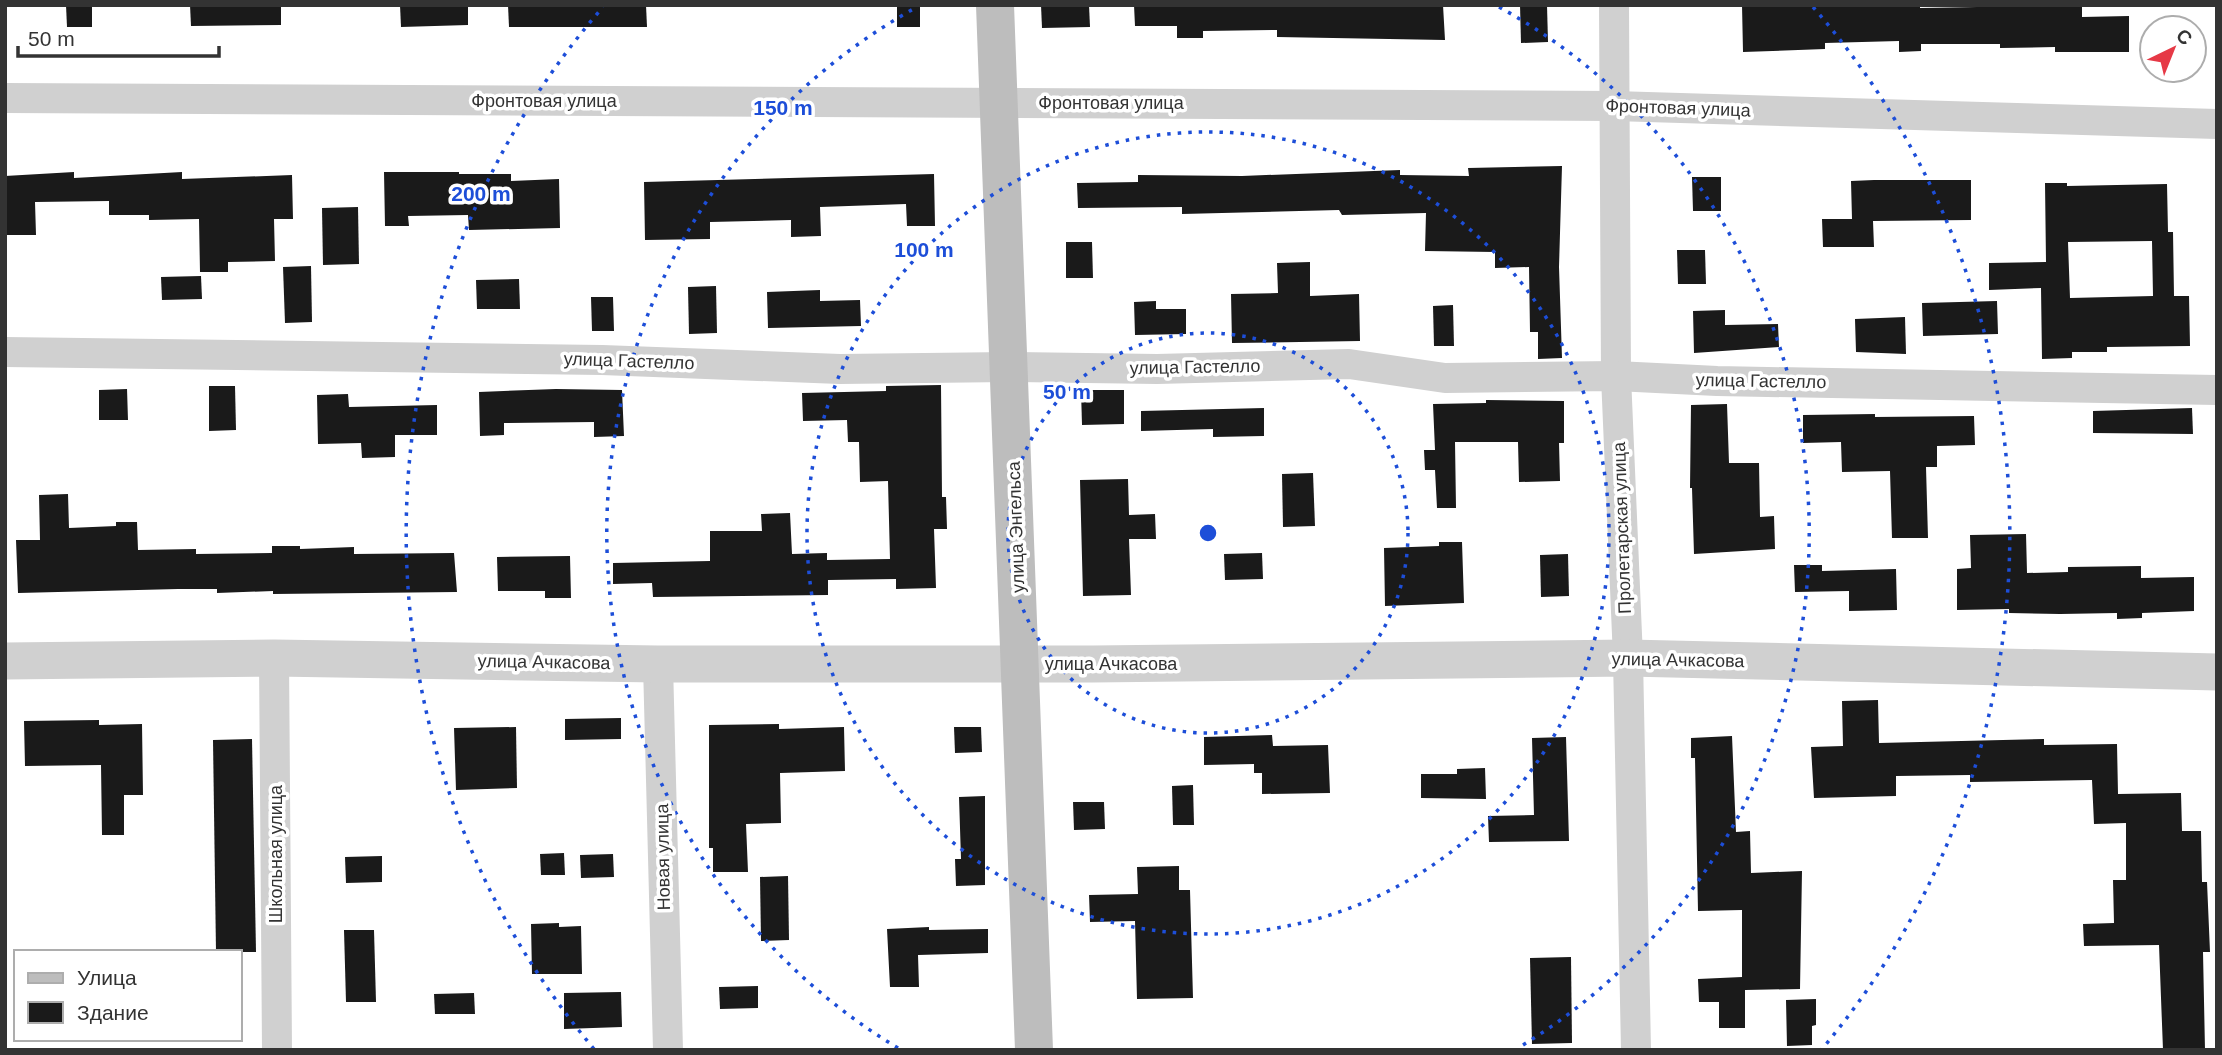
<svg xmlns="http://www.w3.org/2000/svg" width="2222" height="1055" font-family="Arial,sans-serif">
  <rect width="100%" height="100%" fill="#fff"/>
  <g fill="#1a1a1a" fill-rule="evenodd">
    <path d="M66,5H92V27H67Z"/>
    <path d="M190,5H281V25L191,26Z"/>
    <path d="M400,5H468V25L401,27Z"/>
    <path d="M508,5H646L647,27H509Z"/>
    <rect x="897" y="5" width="23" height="22"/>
    <path d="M1041,5H1089L1090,27L1042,28Z"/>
    <path d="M1134,5H1443L1445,40L1277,37V30L1203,31V38H1177V26H1135Z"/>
    <path d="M1520,5H1547L1548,42L1521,43Z"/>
    <path d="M1742,5H1920V8L2082,5V17L2129,16V52H2055V47L2000,48V44H1921V51L1899,52V41L1825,43V49L1743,52Z"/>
    <path d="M1562,166L1559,267L1562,358L1538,359V332H1530L1529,267L1495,268V252L1425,251L1426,213L1342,215L1339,210L1182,214V207L1078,208L1077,183L1138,182V175L1242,176L1400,170V175L1469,176L1468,168Z"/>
    <path d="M74,172V178L182,172V179L292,175L293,219H274L275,261L228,262V272H200L199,219L149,220V215H109V201L35,202L36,235H5V176Z"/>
    <path d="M384,172H459V174H511V181L559,179L560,228L469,230L468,215L408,216L409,226H385Z"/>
    <path d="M934,174L935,226H907L906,204L820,207L821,236L791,237V220L710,222V239L645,240L644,182Z"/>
    <path d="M1692,177H1721V211H1693Z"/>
    <path d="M1874,180H1971V220L1873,221L1874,247H1823L1822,219H1852L1851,181Z"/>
    <path d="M2045,183H2067V186L2167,184L2168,232H2173L2174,296H2189L2190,346L2107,347V352H2072V358L2042,359L2041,288L1989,290V263L2046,262ZM2152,241L2153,296L2070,298L2068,242Z"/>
    <path d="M358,207L359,264L323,265L322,208Z"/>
    <path d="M1066,242H1092L1093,278H1066Z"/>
    <path d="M1677,250H1705L1706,284H1678Z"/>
    <path d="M1310,262V296L1359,294L1360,341L1232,343L1231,294L1278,293L1277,263Z"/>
    <path d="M311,266L312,322L285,323L283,267Z"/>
    <path d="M201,276L202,299L162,300L161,277Z"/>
    <path d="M519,279L520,309H477L476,280Z"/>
    <path d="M716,286L717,333L689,334L688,287Z"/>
    <path d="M820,290V301L860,300L861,326L768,328L767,292Z"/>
    <path d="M591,297H613L614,331H592Z"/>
    <path d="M1156,301V309H1186V334L1135,335L1134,302Z"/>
    <path d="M1997,301L1998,334L1923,336L1922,303Z"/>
    <path d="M1453,305L1454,346H1434L1433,306Z"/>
    <path d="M1725,310V325L1778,324L1779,347L1694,353L1693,311Z"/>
    <path d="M1905,317L1906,354L1856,352L1855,319Z"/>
    <path d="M941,385L942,497H946L947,529H934L936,588L896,589V579L828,580V595L653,597L652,583L613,584V563L710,561V531H762L761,514L790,513L792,554L827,553V560L890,559L888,481L860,482L859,442H848L847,420L803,421L802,393L886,391V386Z"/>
    <path d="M209,386H235L236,430L209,431Z"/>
    <path d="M127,389L128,420H99V390Z"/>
    <path d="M556,389L622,390L624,436L594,437V422L504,423V435L480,436L479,392Z"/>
    <path d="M1081,390H1124V424L1082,425Z"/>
    <path d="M348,394L349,407L437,405V435H395V457L362,458L361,443L318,444L317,395Z"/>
    <path d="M1486,400L1564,401V443H1559L1560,481L1519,482L1518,442H1455L1456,508H1437L1435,470H1425L1424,450H1435L1433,404L1486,403Z"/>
    <path d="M1727,404L1729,463H1759L1760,517L1774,516L1775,549L1694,554L1692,488H1690L1691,405Z"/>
    <path d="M1264,408V436L1213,437V429L1141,431V411Z"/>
    <path d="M2192,408L2193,434L2093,433V411Z"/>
    <path d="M1875,414V417L1974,416L1975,445L1937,446V467H1926L1928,538H1892L1890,471L1842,472L1841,442L1803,443V415Z"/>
    <path d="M1313,473L1315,526L1283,527L1282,474Z"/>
    <path d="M1128,479L1129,515L1155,514L1156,539H1129L1131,595L1083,596L1080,480Z"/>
    <path d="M68,494L69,528L116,526V522H137L138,550L196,549V554L272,553V546H300V549L354,547V554L454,553L457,592L273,594V591L217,593V589H178L18,593L16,540H40L39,495Z"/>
    <path d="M2026,534L2027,573L2068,572V567L2141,566V578L2194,577V611L2142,613V618L2117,619V613L2060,614L2009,613V609L1957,610V569L1971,568L1970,535Z"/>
    <path d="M1439,542H1462L1464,603L1385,606L1384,548L1439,546Z"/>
    <path d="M1262,553L1263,579L1225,580L1224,554Z"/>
    <path d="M1568,554L1569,596L1541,597L1540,555Z"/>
    <path d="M570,556L571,598H545V591H498L497,557Z"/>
    <path d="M1794,565H1822V571L1896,569L1897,610L1849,611V591L1795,592Z"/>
    <path d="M1878,700L1879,743L2044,739V745L2117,744L2118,794L2181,793L2182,831H2201L2202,882H2207L2210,952H2203L2205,1050H2163L2159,945L2084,946L2083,924L2114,923L2113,880H2126V823L2094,824L2092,780L1970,782V775L1896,776V796L1814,798L1811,747L1843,746L1842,701Z"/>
    <path d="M621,718V739L565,740V719Z"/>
    <path d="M99,720V725L142,724L143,795H124V835H102L101,765L25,766L24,721Z"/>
    <path d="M779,724V729L844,727L845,771L780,773L781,823L746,824L748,872H713V848H709V725Z"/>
    <path d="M516,727L517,788L456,790L454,728Z"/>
    <path d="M954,727H981L982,752L955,753Z"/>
    <path d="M1272,735L1273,746L1328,745L1330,793L1262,794V773H1254V764L1204,765V737Z"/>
    <path d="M1732,736L1736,832L1750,831L1751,873L1802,871L1800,989L1745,990V1028H1719V1002H1699L1698,979L1742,977V910L1698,911L1695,758H1691V738Z"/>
    <path d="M1566,737L1569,841L1489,842L1488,816L1534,815L1532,738Z"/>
    <path d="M252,739L256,952H216L213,740Z"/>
    <path d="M1485,768L1486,799L1421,798V774H1457V769Z"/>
    <path d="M1193,785L1194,825H1173L1172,786Z"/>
    <path d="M985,796V885L956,886L955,859H961L959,797Z"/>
    <path d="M1073,802H1104L1105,829L1074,830Z"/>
    <path d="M564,853L565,875H541L540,854Z"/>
    <path d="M613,854L614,877L581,878L580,855Z"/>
    <path d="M382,856V882L346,883L345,857Z"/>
    <path d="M1179,866V890H1190L1193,998L1137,999L1135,921L1090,922L1089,895L1138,894L1137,867Z"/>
    <path d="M788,876L789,940L761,941L760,877Z"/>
    <path d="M559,923V927L581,926L582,974H532L531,924Z"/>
    <path d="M929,927V930L988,929V953L918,955L919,987H890L887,929Z"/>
    <path d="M344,930H374L376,1002H346Z"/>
    <path d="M1571,957L1572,1043L1532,1044L1530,958Z"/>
    <path d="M758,986V1008L720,1009L719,987Z"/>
    <path d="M621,992L622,1027L564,1029V993Z"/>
    <path d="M474,993L475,1014H435L434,994Z"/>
    <path d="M1816,999V1025L1812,1026V1045L1787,1046L1786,1000Z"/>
  </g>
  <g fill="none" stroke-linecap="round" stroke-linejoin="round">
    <g stroke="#d0d0d0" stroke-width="30">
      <path d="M1614,5L1616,376L1628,658L1636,1050"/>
      <path d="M5,98L1614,106L2217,124"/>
      <path d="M5,352L602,360L840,369L1009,367L1157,369L1349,364L1445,378L1616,376L1717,381L2217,390"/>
      <path d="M274,658L277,1050"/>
      <path d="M658,664L668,1050"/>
    </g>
    <path stroke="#d0d0d0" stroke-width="37" d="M5,661L274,658L658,664H1093L1628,658L2217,672"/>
    <path stroke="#bdbdbd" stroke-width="38" d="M995,5L1034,1050"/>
  </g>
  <g fill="none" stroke="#1d4ed8" stroke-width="3.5" stroke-dasharray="3.5 7">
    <circle cx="1208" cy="533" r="200"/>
    <circle cx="1208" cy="533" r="401"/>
    <path d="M898 1048A601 601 0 0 1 917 7M1499 7A601 601 0 0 1 1518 1048"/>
    <path d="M594 1049A802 802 0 0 1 603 7M1813 7A802 802 0 0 1 1822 1049"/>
  </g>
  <g text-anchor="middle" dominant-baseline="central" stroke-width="7" stroke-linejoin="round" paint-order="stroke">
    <g font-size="18" fill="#333" stroke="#fff">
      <text x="544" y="101">Фронтовая улица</text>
      <text x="1111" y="103">Фронтовая улица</text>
      <text transform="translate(1678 108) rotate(2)">Фронтовая улица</text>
      <text transform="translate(629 361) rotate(2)">улица Гастелло</text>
      <text transform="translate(1195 367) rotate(-1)">улица Гастелло</text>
      <text transform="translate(1761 381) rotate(1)">улица Гастелло</text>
      <text transform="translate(1016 527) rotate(-92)">улица Энгельса</text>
      <text transform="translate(1622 528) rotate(-92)">Пролетарская улица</text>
      <text transform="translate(1678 660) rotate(1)">улица Ачкасова</text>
      <text transform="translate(544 662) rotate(1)">улица Ачкасова</text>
      <text x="1111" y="664">улица Ачкасова</text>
      <text transform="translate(276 854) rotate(-90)">Школьная улица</text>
      <text transform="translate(663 857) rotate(-91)">Новая улица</text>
    </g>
  </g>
  <circle cx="1208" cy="533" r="10" fill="#1d4ed8" stroke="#fff" stroke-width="3.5"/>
  <g font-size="21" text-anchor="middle" font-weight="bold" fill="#1d4ed8" stroke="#fff" stroke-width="7" stroke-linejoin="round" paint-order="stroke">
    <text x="783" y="115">150 m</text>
    <text x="481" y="201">200 m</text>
    <text x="924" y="257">100 m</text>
    <text x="1067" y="399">50 m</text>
  </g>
  <rect width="2222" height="1055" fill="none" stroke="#333333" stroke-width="14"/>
  <rect x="14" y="950" width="228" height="91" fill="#ffffff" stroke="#adadad" stroke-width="2"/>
  <rect x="28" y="973" width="35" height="10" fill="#bdbdbd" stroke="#adadad" stroke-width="2"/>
  <text x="77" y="985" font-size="21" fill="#333333">Улица</text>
  <rect x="28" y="1002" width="35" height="21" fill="#1a1a1a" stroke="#adadad" stroke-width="2"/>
  <text x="77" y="1020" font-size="21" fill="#333333">Здание</text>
  <g transform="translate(2173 49) rotate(43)"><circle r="33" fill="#ffffff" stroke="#adadad" stroke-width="2"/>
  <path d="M0-5L12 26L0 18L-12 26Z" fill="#e63946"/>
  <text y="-10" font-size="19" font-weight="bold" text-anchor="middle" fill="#333333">С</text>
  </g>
  <path d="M18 46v10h201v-10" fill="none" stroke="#333333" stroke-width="3.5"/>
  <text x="28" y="46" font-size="21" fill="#333333" stroke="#ffffff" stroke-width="5" paint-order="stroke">50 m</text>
</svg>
